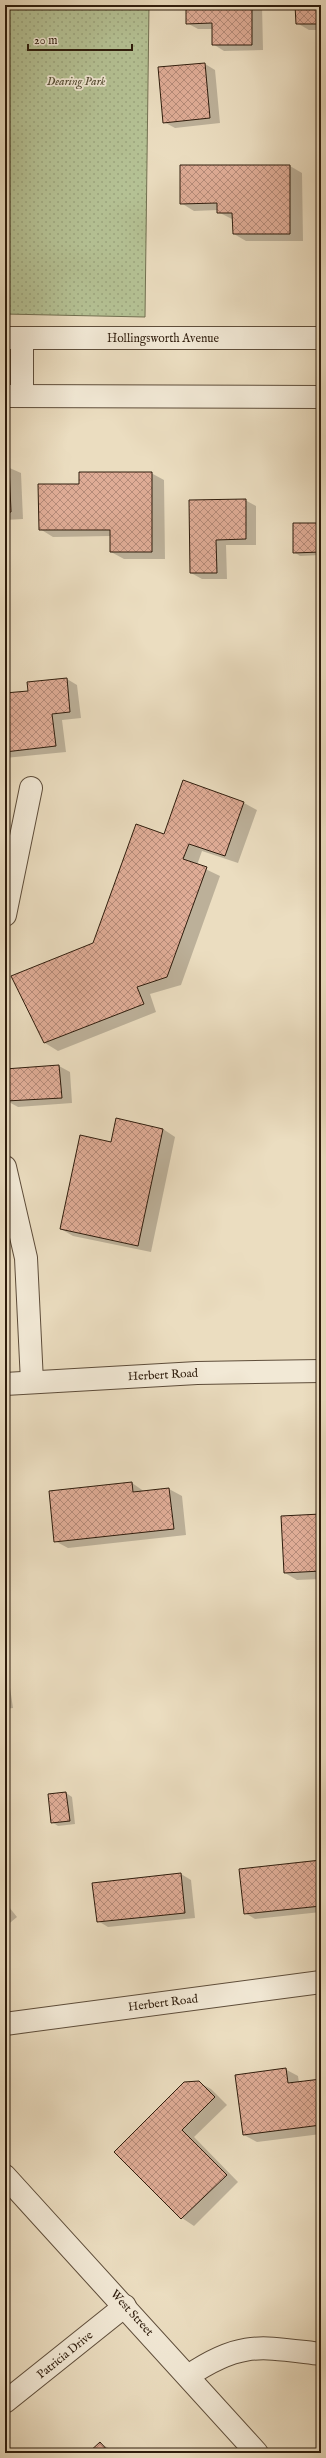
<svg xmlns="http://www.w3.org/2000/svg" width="326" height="2458" font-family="'IM FELL English',serif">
  <defs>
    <pattern id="park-dots" width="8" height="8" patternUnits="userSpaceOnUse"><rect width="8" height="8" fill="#b5c295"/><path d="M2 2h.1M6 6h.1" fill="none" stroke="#9ca67f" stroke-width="1.8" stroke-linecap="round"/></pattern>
    <pattern id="building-cross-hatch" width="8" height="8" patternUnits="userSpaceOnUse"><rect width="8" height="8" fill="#dfac96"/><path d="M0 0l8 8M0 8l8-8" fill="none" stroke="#b58b79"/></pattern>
  </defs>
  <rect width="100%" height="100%" fill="#ebddc0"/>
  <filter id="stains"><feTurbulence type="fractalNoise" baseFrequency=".005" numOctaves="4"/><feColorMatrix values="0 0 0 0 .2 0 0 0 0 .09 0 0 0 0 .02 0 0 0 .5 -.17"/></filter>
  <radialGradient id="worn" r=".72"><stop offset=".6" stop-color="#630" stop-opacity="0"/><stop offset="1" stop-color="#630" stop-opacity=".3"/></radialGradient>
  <path fill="url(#park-dots)" stroke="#727051" d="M5,5H149L145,317L5,314Z"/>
  <g fill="#0003">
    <path d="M187,5H262L263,50L224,51L213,44V29H198L187,23Z"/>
    <path d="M296,5H321V30H309L297,23Z"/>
    <path d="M205,64L215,70L220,123L175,128L164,122Z"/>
    <path d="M290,166L302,173L303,241H246L234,234V220L218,212V210L194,211L181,203Z"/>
    <path d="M5,466L21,473L23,519L5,520Z"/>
    <path d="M151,473L164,480L165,559H124L111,552V536L53,537L40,529L80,485Z"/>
    <path d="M245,500L256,506V545H226L227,579H202L191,573Z"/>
    <path d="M321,524V555L300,556L294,552Z"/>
    <path d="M67,679L77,685L81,718L62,720L66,752L5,758V694L29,692Z"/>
    <path d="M184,781L244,803L257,810L238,863L202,851L197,865L220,876L181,985L150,994L156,1012L58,1051L45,1043L94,944L164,836Z"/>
    <path d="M59,1066L70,1072L72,1103L18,1107L7,1101L5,1070Z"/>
    <path d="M163,1129L175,1137L151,1252L73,1236L61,1229L112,1143Z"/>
    <path d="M132,1483L145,1492L169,1489L182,1496L186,1535L68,1548L55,1541Z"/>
    <path d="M321,1515V1579L297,1580L285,1573Z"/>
    <path d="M5,1679L9,1681L13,1708L5,1709Z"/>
    <path d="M66,1793L72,1797L75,1824L58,1826L52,1822Z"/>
    <path d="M321,1861V1912L255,1919L245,1913Z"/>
    <path d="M181,1874L191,1880L195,1918L108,1927L98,1921Z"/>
    <path d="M5,1902L17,1917L5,1927Z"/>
    <path d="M285,2069L298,2076L299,2083L321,2080V2134L257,2142L244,2135Z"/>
    <path d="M198,2082L211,2089L227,2105L194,2137L238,2182L194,2226L182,2218L115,2152Z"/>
    <path d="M100,2443L110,2449L114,2453H89Z"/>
  </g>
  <g fill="url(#building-cross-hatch)" stroke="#2f1d0d">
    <path d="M186,5H252V45H212V23L186,24Z"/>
    <path d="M295,5H321V24H296Z"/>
    <path d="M205,63L210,118L163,123L158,67Z"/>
    <path d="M180,165H290V234H233L232,213H217V203L180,204Z"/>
    <path d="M5,465H9L11,512L5,513Z"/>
    <path d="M79,472H152V552H110V530H39L38,484H79Z"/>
    <path d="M246,499V539L216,540L217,573H190L189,500Z"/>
    <path d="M293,523H321V552L293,553Z"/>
    <path d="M67,678L70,712L52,714L56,746L5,752V693L28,691L27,682Z"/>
    <path d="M183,780L244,802L225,856L189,844L183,859L207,867L167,977L137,987L144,1004L44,1043L11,976L93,943L136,824L164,834Z"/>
    <path d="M59,1065L62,1098L6,1101L5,1069Z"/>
    <path d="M116,1118L163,1129L138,1246L60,1229L80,1135L111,1142Z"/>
    <path d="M132,1482L133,1492L169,1488L174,1529L54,1542L49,1491Z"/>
    <path d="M321,1514V1571L284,1573L281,1516Z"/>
    <path d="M66,1792L70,1821L51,1823L48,1794Z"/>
    <path d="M321,1860V1906L244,1914L239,1869Z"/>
    <path d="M181,1873L185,1913L97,1922L92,1883Z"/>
    <path d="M286,2068L288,2083L321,2079V2125L243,2135L235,2075Z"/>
    <path d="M199,2081L215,2097L182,2130L227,2175L181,2219L114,2152L184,2082Z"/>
    <path d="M100,2442L110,2453H88Z"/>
  </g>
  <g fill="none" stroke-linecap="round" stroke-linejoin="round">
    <defs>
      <g id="minor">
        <path d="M5,338H321"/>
        <path d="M5,396L321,397"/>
        <path d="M22,396V338"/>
        <path d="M5,915L31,788"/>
        <path d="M5,1167L26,1258L32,1382"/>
        <path d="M5,1384L197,1373L321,1371"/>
        <path d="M5,2024L321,1982"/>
        <path d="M5,2176L257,2453"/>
        <path d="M188,2376C241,2340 261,2347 321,2354"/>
        <path d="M5,2402L125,2306"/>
      </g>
    </defs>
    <use href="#minor" stroke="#5e4d3a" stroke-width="24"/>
    <use href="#minor" stroke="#f2e9d6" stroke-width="22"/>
  </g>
  <g text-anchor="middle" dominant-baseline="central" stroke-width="3.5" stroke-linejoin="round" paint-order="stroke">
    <g font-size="12" font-style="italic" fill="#574f36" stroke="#f2e9d6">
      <text x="76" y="81">Dearing Park</text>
    </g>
    <g font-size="12" fill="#2f1d0d" stroke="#f2e9d6">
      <text x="163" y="338">Hollingsworth Avenue</text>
      <text transform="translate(163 1375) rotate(-3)">Herbert Road</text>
      <text transform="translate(163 2003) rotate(-7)">Herbert Road</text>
      <text transform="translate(132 2313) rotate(48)">West Street</text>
      <text transform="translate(65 2355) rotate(-39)">Patricia Drive</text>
    </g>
  </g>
  <rect width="326" height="2458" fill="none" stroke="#ebddc0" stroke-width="20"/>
  <rect x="6" y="6" width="314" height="2446" fill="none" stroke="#2f1d0d" stroke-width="2"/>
  <rect x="10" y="10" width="306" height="2438" fill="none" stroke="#2f1d0d"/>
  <path d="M28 44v6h104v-6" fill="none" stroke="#2f1d0d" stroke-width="2"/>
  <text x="34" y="44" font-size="12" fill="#2f1d0d" stroke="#f2e9d6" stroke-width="3" paint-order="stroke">20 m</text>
  <rect width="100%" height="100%" filter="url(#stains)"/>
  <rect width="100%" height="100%" fill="url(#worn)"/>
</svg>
